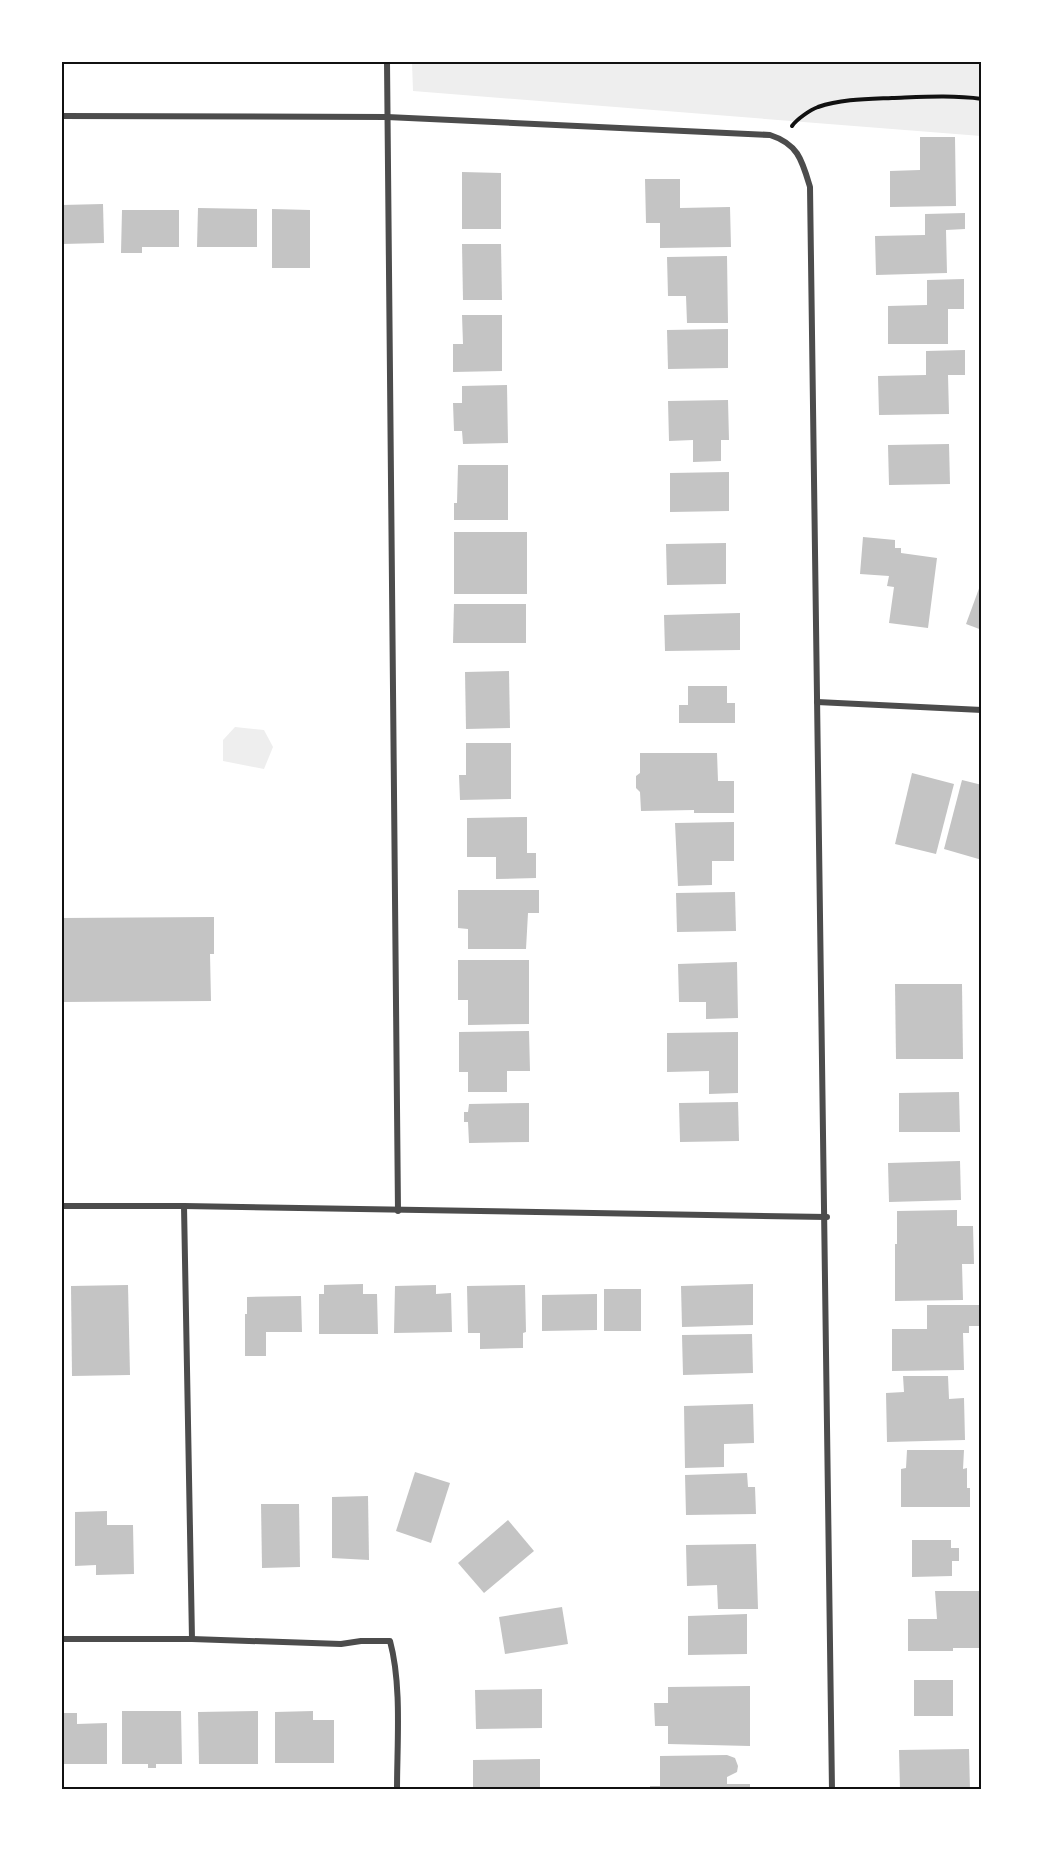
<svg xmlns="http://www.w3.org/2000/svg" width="1043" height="1851" font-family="'Nunito Sans',sans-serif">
  <rect width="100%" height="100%" fill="#fff"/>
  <g fill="#eee">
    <path d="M412,62H981V136L413,91Z"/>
    <path d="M235,727L264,730L273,747L264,769L223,761V740Z"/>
  </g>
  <g fill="#c4c4c4">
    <path d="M920,137H955L956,206L890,207V171L920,170Z"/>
    <path d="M462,172L501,173V229H462Z"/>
    <path d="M645,179H680V208L730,207L731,247L660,248V223H646Z"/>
    <path d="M103,204L104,243L62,244V205Z"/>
    <path d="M198,208L257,209V247H197Z"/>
    <path d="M272,209L310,210V268H272Z"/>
    <path d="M122,210H179V247H142V253H121Z"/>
    <path d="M965,213V229L946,230L947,273L876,275L875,236L925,235V214Z"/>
    <path d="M462,244H501L502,300H463Z"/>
    <path d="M727,256L728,323H687L686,296H668L667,257Z"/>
    <path d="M964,279V309H948V344H888V306L927,305V280Z"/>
    <path d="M462,315H502V371L453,372V344H463Z"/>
    <path d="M728,329V368L668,369L667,330Z"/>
    <path d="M965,350V375H948L949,414L879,415L878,376L926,375V351Z"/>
    <path d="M507,385L508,443L463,444L462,431H454L453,403H462V386Z"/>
    <path d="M728,400L729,440H721V461L693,462V440L669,441L668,401Z"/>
    <path d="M949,444L950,484L889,485L888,445Z"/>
    <path d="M458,465H508V520H454V503H457Z"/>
    <path d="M729,472V511L670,512V473Z"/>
    <rect x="454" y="532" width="73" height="62"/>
    <path d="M863,537L895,540V548H901V553L937,558L928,628L889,623L894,587L887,586L889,576L860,574Z"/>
    <path d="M726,543V584L667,585L666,544Z"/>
    <path d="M981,583H982V630L966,624Z"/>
    <path d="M454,604H526V643H453Z"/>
    <path d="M740,613V650L665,651L664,615Z"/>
    <path d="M509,671L510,728L466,729L465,672Z"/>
    <path d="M688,686H727V703H735V723H679V705H688Z"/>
    <path d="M466,743H511V799L460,800L459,775H466Z"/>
    <path d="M640,753H717L718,781H734V813H694V810L641,811L640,792L636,788V776L640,773Z"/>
    <path d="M912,773L954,784L936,854L895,844Z"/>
    <path d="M962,780L982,785V860L944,849Z"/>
    <path d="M527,817V853H536V878L496,879V857H467V818Z"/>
    <path d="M734,822V861H712V885L678,886L675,823Z"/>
    <path d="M458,890H539V913H528L526,949H468V929L458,928Z"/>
    <path d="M735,892L736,931L677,932L676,893Z"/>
    <path d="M214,917V954H210L211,1001L62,1002V918Z"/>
    <path d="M458,960H529V1024L468,1025V1000H458Z"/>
    <path d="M737,962L738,1018L706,1019V1002H679L678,964Z"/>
    <path d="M895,984H962L963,1059H896Z"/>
    <path d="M529,1031L530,1071H507V1092H468V1072H459V1032Z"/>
    <path d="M738,1032V1093L709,1094V1071L667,1072V1033Z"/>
    <path d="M959,1092L960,1132H899V1093Z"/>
    <path d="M738,1102L739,1141L680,1142L679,1103Z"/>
    <path d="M529,1103V1142L469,1143L468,1122H464V1112H468L469,1104Z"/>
    <path d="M960,1161L961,1200L889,1202L888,1163Z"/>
    <path d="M957,1210V1226H973L974,1264H962L963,1300L895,1301V1244H897V1211Z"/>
    <path d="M363,1284V1294H377L378,1334H319V1294H324V1285Z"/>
    <path d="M753,1284V1325L682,1327L681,1286Z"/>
    <path d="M128,1285L130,1375L72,1376L71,1286Z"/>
    <path d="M436,1285V1294L451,1293L452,1332L394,1333L395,1286Z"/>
    <path d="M525,1285L526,1332L523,1333V1348L480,1349V1333H468L467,1286Z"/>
    <rect x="604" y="1289" width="37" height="42"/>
    <path d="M597,1294V1330L542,1331V1295Z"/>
    <path d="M301,1296L302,1332H266V1356H245V1314H247V1297Z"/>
    <path d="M927,1305H979L980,1326H969V1333H963L964,1370L892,1371V1329H927Z"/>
    <path d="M752,1334L753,1373L683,1375L682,1335Z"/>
    <path d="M903,1376H948L949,1399L964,1398L965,1440L887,1442L886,1393L904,1392Z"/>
    <path d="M753,1404L754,1443L724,1444V1467L685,1468L684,1406Z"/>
    <path d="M907,1450H964L963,1469L967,1468V1488H970V1507H901V1469L906,1468Z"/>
    <path d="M415,1472L450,1483L431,1543L396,1531Z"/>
    <path d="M747,1473L748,1487H755L756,1514L686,1515L685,1475Z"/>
    <path d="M368,1496L369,1560L332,1558V1497Z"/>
    <path d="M261,1504H299L300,1567L262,1568Z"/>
    <path d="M107,1511V1525H133L134,1574L96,1575V1565L75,1566V1512Z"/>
    <path d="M508,1520L534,1551L484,1593L458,1563Z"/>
    <path d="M912,1540H951V1548H959V1561H952V1576L912,1577Z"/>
    <path d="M756,1544L758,1609H718L717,1585L687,1586L686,1545Z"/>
    <path d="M935,1591H982V1648H953V1651H908V1619H937Z"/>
    <path d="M562,1607L568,1644L505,1654L499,1617Z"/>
    <path d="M747,1614V1654L688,1655V1616Z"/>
    <rect x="914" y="1680" width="39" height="36"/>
    <path d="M750,1686V1746L668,1744V1726H655L654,1703H668V1687Z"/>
    <path d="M542,1689V1728L476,1729L475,1690Z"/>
    <path d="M122,1711H181L182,1764H156V1768H148V1764H122Z"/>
    <path d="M258,1711V1764H199L198,1712Z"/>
    <path d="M313,1711V1720H334V1763H275V1712Z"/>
    <path d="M62,1713H77V1724L107,1723V1764H62Z"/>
    <path d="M969,1749L970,1790H900L899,1750Z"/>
    <path d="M727,1755L735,1758L738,1766L737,1772L727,1777V1784H750V1790H650V1786H660V1756Z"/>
    <path d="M540,1759V1790H473V1760Z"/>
  </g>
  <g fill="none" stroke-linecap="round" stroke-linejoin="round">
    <path stroke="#111" stroke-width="4" d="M792,126C797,119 810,110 818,107C841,99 868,99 892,98C922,97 952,95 982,99"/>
    <g stroke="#4c4c4c" stroke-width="6">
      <path d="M387,62L398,1211"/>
      <path d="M62,116L387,117L770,135C798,144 802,160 810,187C817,721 827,1255 832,1790"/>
      <path d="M817,702L982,710"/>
      <path d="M62,1206H184L827,1217"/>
      <path d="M184,1206L192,1639"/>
      <path d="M62,1639H192L341,1644L361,1641H390C402,1685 397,1743 397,1790"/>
    </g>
  </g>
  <rect width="1043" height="1851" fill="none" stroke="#ffffff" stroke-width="126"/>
  <rect x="63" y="63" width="917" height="1725" fill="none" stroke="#111" stroke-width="2"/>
</svg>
